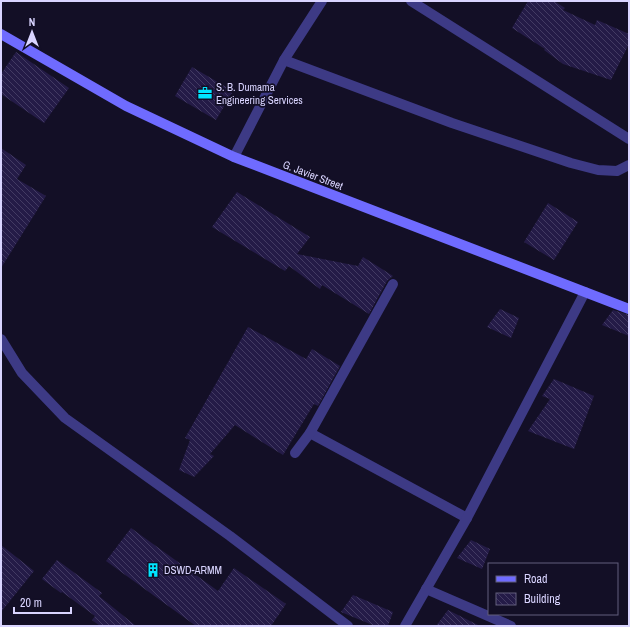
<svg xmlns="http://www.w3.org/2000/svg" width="630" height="627" font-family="'Archivo Narrow',sans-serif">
  <defs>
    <pattern id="building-back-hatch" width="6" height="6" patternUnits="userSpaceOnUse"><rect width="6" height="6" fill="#241b47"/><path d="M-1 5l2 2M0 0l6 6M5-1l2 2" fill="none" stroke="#433b63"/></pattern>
  </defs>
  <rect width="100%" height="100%" fill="#130f26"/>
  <g fill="url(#building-back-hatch)">
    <path d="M528,1H554L565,8L563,10L595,25L597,20L629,34V44L611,80L563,64L544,50L545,49L512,28Z"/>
    <path d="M16,52L69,88L44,123L1,94V74Z"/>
    <path d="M192,67L233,91L216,120L175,96Z"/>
    <path d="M1,148L26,165L17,179L46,196L1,268Z"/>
    <path d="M237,192L310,237L297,254L358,266L363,257L393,276L387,281L369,314L322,285L320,289L289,266L285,271L212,227Z"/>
    <path d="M548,203L578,222L554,260L524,242Z"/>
    <path d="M500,309L519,318L511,338L487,327Z"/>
    <path d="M613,310L629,315V336L602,325Z"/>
    <path d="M248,327L306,359L312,349L340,366L318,406L314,404L283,455L235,425L210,454L214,456L194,477L179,470L190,440L185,438Z"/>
    <path d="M554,379L594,396L574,449L528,431L550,399L542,396Z"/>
    <path d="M131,528L218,591L234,568L286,604L271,626H196L106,561Z"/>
    <path d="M471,540L490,549L482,569L457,558Z"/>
    <path d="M1,545L34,571L1,612Z"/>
    <path d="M57,560L102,593L99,596L136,626H100L92,620L95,616L62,592L61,593L42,579Z"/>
    <path d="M353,595L393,612L388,626H375L341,612Z"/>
    <path d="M448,610L480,626H436Z"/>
  </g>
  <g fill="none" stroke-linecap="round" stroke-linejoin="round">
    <g stroke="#3d3a85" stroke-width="10">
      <path d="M411,1L629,139"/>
      <path d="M284,60L452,123L571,163L598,170L617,171L629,165"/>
      <path d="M234,157L284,60L322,1"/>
      <path d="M1,339L22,373L65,418L230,536L348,626"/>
      <path d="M310,433L467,518"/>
      <path d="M295,453L310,433L393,284"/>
      <path d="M426,589L511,626"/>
      <path d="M405,626L467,518L585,292"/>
    </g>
    <path stroke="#6f6bff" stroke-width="10" d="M1,34L126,106L234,157L629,309"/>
  </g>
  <defs>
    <symbol id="office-bare" viewBox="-9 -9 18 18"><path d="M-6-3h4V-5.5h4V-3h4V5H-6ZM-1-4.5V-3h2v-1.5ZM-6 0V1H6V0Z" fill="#00e5ff" stroke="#130f26" stroke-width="2.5" paint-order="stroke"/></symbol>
    <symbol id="building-bare" viewBox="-9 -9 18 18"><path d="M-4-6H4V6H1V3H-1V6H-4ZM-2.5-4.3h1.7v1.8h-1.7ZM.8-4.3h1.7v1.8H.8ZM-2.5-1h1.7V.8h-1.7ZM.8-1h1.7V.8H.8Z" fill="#00e5ff" stroke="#130f26" stroke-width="2.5" paint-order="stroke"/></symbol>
  </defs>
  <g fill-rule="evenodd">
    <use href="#office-bare" x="195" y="83" width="20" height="20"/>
    <use href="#building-bare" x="143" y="560" width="20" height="20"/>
  </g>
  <g text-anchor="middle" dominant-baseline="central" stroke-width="3.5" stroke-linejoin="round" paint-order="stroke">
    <g font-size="11" fill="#d9d4ff" stroke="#130f26" text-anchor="start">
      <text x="216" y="87">S. B. Dumama<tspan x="216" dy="13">Engineering Services</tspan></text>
      <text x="164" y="570">DSWD-ARMM</text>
    </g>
    <g font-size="11" fill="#d9d4ff" stroke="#130f26">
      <text transform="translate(313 175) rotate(21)">G. Javier Street</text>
    </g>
  </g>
  <rect width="630" height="627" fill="none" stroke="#d9d4ff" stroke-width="4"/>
  <rect x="488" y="563" width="130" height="52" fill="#130f26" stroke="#625e7d"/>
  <rect x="496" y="576" width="20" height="6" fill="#6f6bff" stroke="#625e7d"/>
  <text x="524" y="583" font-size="12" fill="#d9d4ff">Road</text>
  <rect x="496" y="593" width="20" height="12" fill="url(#building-back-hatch)" stroke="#625e7d"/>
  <text x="524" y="603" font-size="12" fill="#d9d4ff">Building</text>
  <g transform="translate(32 32)" stroke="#130f26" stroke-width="3" paint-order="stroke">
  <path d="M0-3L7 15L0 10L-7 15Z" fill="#d9d4ff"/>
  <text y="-6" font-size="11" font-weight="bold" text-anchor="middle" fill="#d9d4ff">N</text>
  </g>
  <path d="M14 607v6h57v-6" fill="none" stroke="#d9d4ff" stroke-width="2"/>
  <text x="20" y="607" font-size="12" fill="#d9d4ff" stroke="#130f26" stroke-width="3" paint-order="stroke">20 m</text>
</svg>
